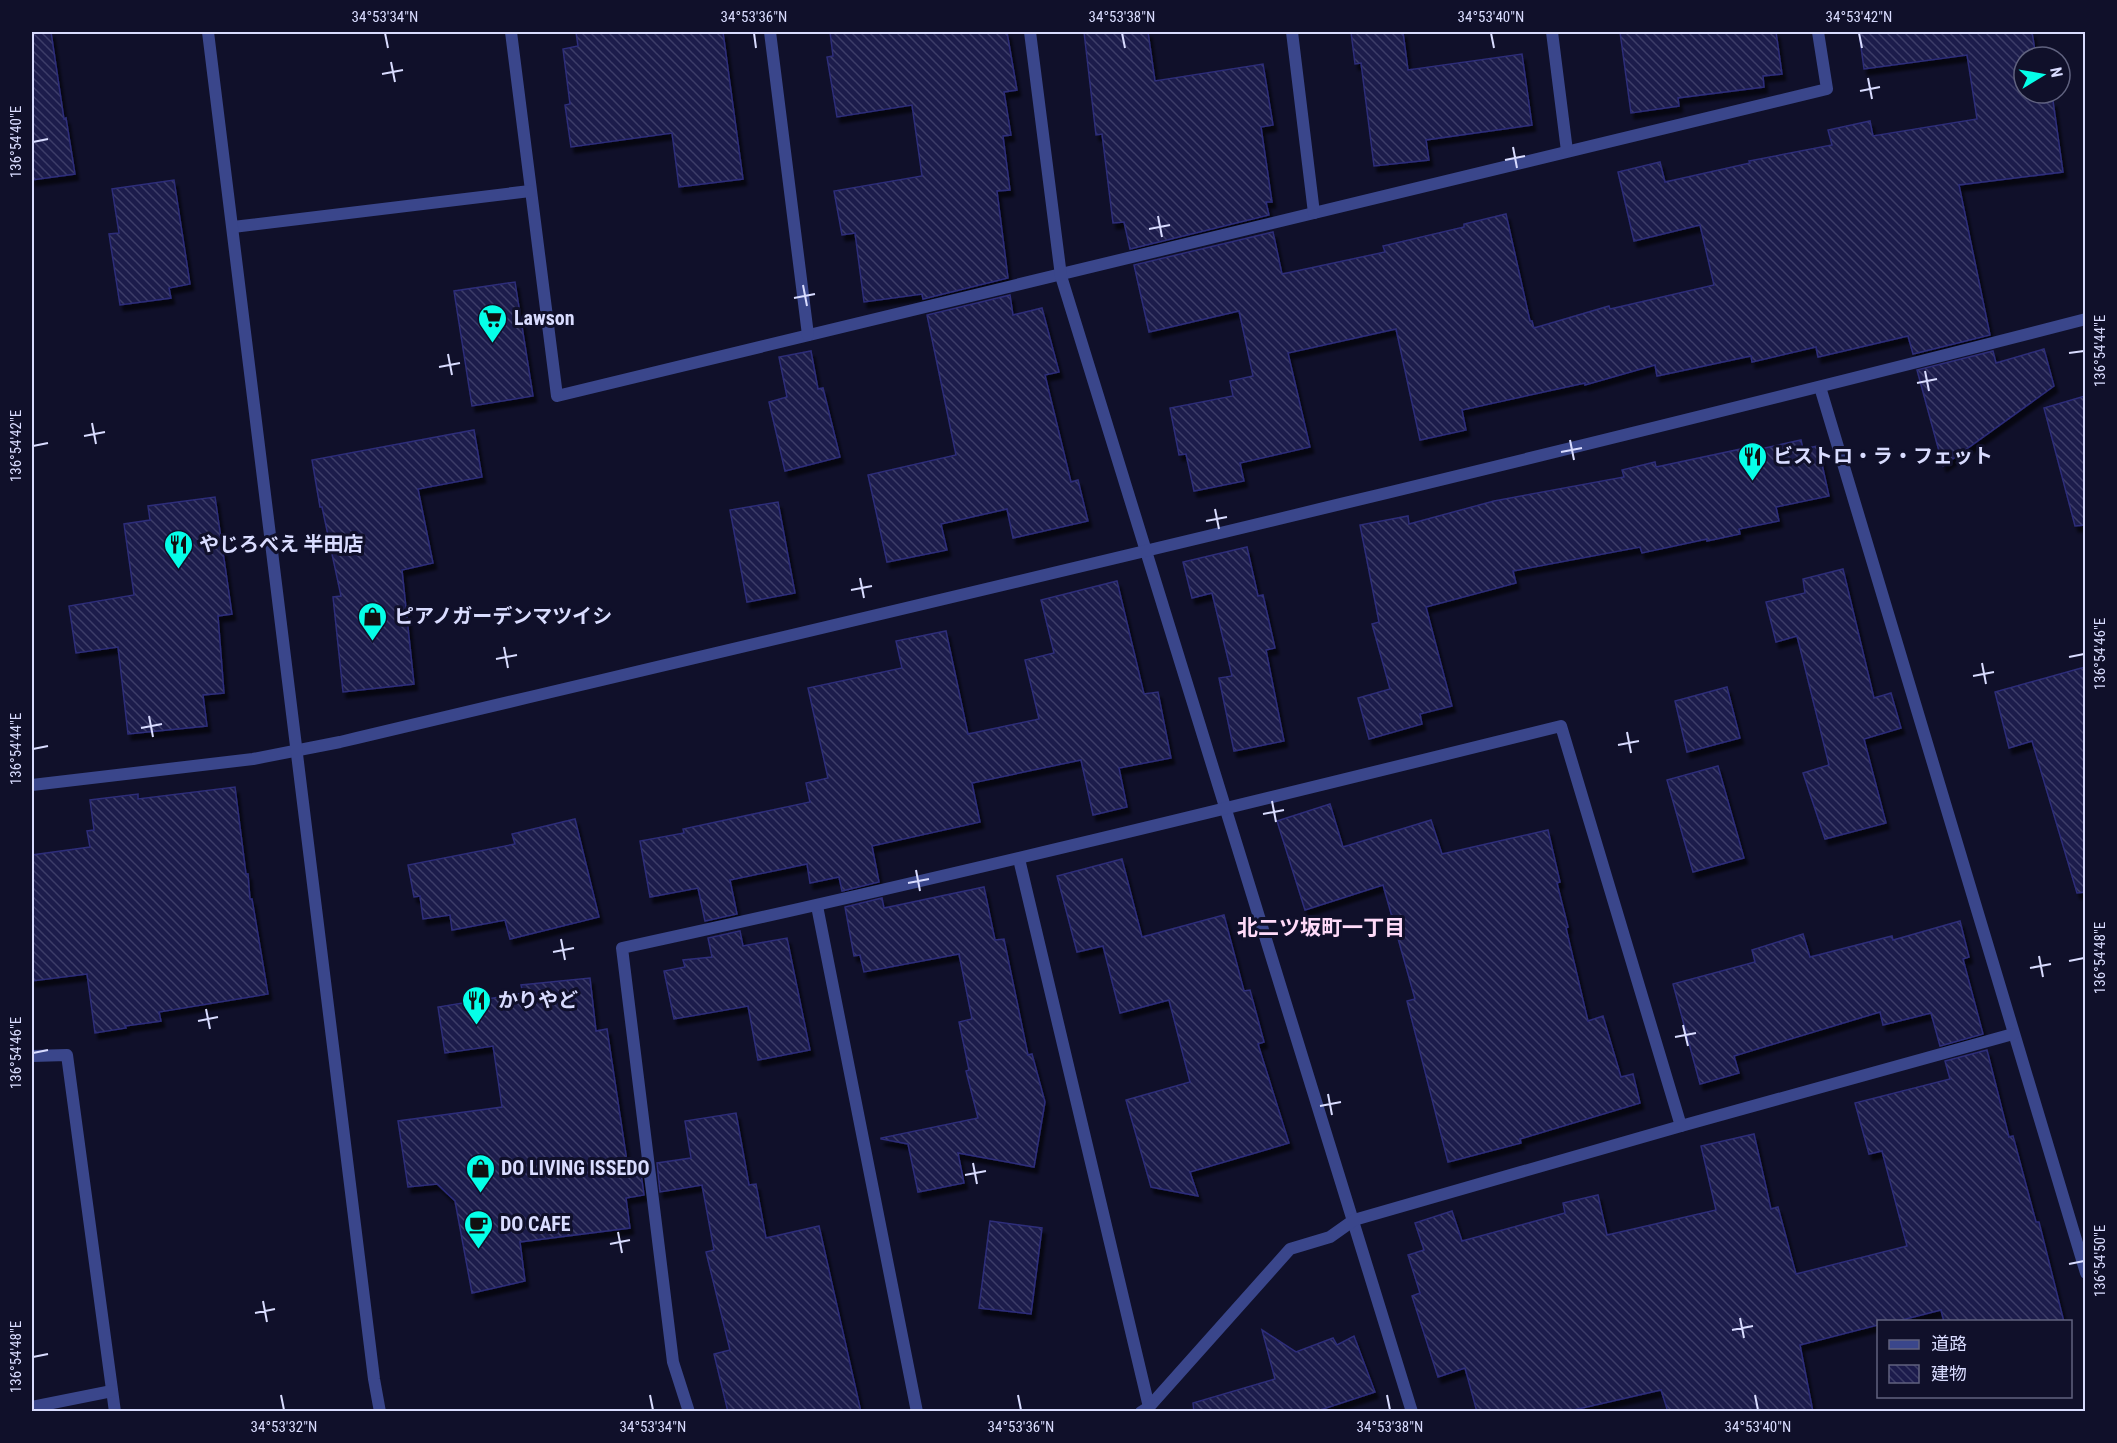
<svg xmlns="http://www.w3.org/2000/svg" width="2117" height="1443" font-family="'Roboto Condensed','Noto Sans JP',sans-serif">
  <defs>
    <pattern id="building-back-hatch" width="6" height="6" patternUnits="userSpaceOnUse" patternTransform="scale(1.5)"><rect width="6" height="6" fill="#1c1b4c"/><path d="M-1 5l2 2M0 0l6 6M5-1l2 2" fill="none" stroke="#3c3c67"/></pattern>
    <filter id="shadow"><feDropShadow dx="3.5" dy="6" stdDeviation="1.5" flood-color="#0009"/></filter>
  </defs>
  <rect width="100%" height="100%" fill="#10102a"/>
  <g fill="url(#building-back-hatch)" stroke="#2d2d79" stroke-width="1.5" filter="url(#shadow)">
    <path d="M32,32H51L64,119L66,118L75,174L32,180Z"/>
    <path d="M576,32H723L743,179L679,187L672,133L571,147L565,105L570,104L563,49L578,46Z"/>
    <path d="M830,32H1007L1017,90L1004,92L1011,135L1003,136L1010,190L997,191L1008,278L923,299L922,294L864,302L855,233L842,235L834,191L922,176L912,105L837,117L827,57L833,56Z"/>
    <path d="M1084,32H1148L1155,81L1263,64L1273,125L1261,127L1272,202H1266L1269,215L1130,249L1124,222L1113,223L1102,134L1096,135Z"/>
    <path d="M1351,32H1403L1408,70L1522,54L1532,125L1426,140L1429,160L1374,166L1361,63L1355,64Z"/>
    <path d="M1620,32H1776L1782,74L1763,76L1764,87L1678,98L1679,106L1631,113Z"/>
    <path d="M1859,32H2032L2036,57H2024V93H2042L2043,103L2053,101L2063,172L1959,185L1990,335L1913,354L1908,336L1818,357L1816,347L1752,362L1751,356L1657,376L1655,365L1585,385V383L1462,410L1466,430L1420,440L1396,329L1288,353L1310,447L1240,463L1244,481L1194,491L1186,454L1179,455L1170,408L1233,396L1230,381L1253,376L1239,311L1149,332L1134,265L1273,232L1282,274L1385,252L1383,246L1464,227V224L1506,214L1530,321H1532L1534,328L1609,306L1610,309L1714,285L1700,225L1634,241L1618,172L1660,162L1665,182L1750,163L1749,161L1832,145L1828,130L1870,121L1873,136L1977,119L1967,55L1864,69Z"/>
    <path d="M174,180L190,284L169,288L171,298L120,305L109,234L119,233L112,189Z"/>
    <path d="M515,282L533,396L472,406L454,291Z"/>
    <path d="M1010,295L1013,315L1042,308L1059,372L1045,375L1071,482L1078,480L1088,521L1013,538L1007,509L941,524L947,550L887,562L868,475L956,455L927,315Z"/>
    <path d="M2044,349L2054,386L1943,466L1917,370L1993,351L1996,363Z"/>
    <path d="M811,351L818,389L823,388L840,457L785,471L769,402L787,397L779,357Z"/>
    <path d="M2085,396V525L2075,526L2044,408Z"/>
    <path d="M474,430L482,477L418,489L433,563L402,570L414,684L343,692L333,597L341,596L322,507H320L312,460Z"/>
    <path d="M1801,440L1803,449L1818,446L1829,496L1776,507L1779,521L1739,529L1740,534L1707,541V539L1642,553L1640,547L1513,571L1516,583L1426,607L1452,706L1420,714L1422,724L1369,739L1358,698L1390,689L1372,624L1379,622L1360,525L1408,516L1409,524L1494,501L1624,477L1622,470L1655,462L1656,467L1755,446L1756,450Z"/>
    <path d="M215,497L232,614L218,616L224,693L203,695L207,726L128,734L118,647L76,653L69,606L134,595L124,524L150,520L148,506Z"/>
    <path d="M778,502L795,593L747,602L730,510Z"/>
    <path d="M1247,547L1258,596L1263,595L1275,648L1266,650L1284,741L1234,751L1219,678L1232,676L1212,593L1192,598L1183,562Z"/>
    <path d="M1843,569L1874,698L1891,693L1901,728L1864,739L1886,823L1825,839L1803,773L1829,765L1797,636L1776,642L1766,602L1805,593L1803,579Z"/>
    <path d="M1117,581L1144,694L1158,692L1171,758L1119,768L1127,807L1093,815L1081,760L972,783L980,822L872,846L879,882L842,891L839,877L810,883L807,864L730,880L737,914L705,921L698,888L650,897L640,841L684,833L683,829L810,802L806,783L828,778L808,688L902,668L896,641L946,631L968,734L1039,719L1025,660L1054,653L1041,600Z"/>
    <path d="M2085,667V892L2077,893L2032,741L2009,748L1995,692Z"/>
    <path d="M1727,687L1740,738L1687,752L1675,701Z"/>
    <path d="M1718,766L1744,858L1693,872L1667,780Z"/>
    <path d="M235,787L246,874H248L250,899H252L268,994L159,1012L161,1021L125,1026L126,1028L95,1033L87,974L32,981V855L90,847L87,831L94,830L90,800L138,794V799Z"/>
    <path d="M1330,804L1343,847L1431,820L1442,854L1548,830L1560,882L1557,883L1568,927L1566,928L1588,1021L1603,1016L1621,1077L1633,1074L1640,1103L1520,1139L1521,1143L1448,1162L1407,1001L1415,999L1383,885L1305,910L1277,821Z"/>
    <path d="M575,819L599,917L510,939L505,920L452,930L450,915L423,919L420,896L414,897L408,865L515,844L512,834Z"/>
    <path d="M1122,859L1142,937L1224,915L1244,991L1250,990L1264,1042L1258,1044L1289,1143L1190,1172L1198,1196L1151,1187L1126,1100L1190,1082L1169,1000L1120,1013L1103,946L1077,952L1057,876Z"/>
    <path d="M984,887L995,940L1004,939L1028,1055L1032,1054L1045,1102L1034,1167L958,1153L964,1183L918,1192L908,1144L881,1139V1138L978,1118L966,1071L969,1070L959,1022L972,1019L959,954L864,972L860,955L854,956L845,907L882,898L884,908Z"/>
    <path d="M1960,921L1969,957L1963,959L1983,1034L1940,1046L1931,1013L1883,1025L1880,1012L1734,1056L1739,1073L1700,1084L1673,984L1755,962L1752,950L1803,934L1810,957L1892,936L1893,940Z"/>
    <path d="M740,931L743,946L787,938L810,1050L758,1060L748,1006L674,1019L664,971L685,967L683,960L712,957L708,938Z"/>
    <path d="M590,978L596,1031L607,1029L628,1168L640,1166L644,1195L626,1198L630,1228L520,1242L525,1281L472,1293L455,1201L437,1184L408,1187L398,1121L502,1107L493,1046L445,1053L438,1007L523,993L521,985Z"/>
    <path d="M1987,1050L2009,1137L2013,1136L2036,1222H2039L2064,1322H1944L1941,1310L1894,1322H1878V1325L1800,1345L1813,1412H1668L1661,1390L1565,1412H1477L1465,1368L1438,1377L1412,1296L1420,1293L1408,1255L1424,1250L1415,1223L1452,1211L1462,1241L1565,1213L1563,1203L1598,1195L1607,1235L1716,1210L1701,1146L1754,1134L1771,1209L1778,1207L1796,1274L1907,1246L1882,1151L1869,1154L1855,1103L1950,1079L1945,1061Z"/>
    <path d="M736,1113L749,1185L756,1184L766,1238L819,1226L861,1412H728L714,1354L730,1350L706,1252L714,1250L702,1185L660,1192L657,1163L691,1158L685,1121Z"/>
    <path d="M990,1221L1042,1228L1031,1314L979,1308Z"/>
    <path d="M1262,1330L1296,1352L1333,1338L1337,1345L1354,1336L1375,1392L1314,1412H1194L1193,1403L1275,1379Z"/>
  </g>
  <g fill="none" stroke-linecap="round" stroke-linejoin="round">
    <g stroke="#3a468b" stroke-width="12">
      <path d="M511,32L557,396L1827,89L1818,32"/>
      <path d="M770,32L808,335"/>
      <path d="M1030,32L1061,276L1412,1412"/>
      <path d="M1292,32L1314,213"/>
      <path d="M1552,32L1567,151"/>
      <path d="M233,227L530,191"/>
      <path d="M1820,387L2086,1273"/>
      <path d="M32,785L253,759L340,742C922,604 1506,468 2086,319"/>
      <path d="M1019,859L1149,1407"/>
      <path d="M817,906L917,1412"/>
      <path d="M32,1056L67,1055L115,1412"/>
      <path d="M32,1407L112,1391"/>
      <path d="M689,1412L673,1362L622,948C937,880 1249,803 1561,726L1681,1126"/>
      <path d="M1141,1412L1149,1407L1290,1249L1330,1237L1354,1220L1681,1126L2013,1034"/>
    </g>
    <path stroke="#3a468b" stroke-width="12" d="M208,32L374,1379L380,1412"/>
  </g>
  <path fill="none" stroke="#d9dcff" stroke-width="2" d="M385,33L388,48M754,33L756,48M1122,33L1125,48M1491,33L1494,48M1859,33L1862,48M391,62L395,82M382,74L403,70M1868,78L1872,99M1860,91L1880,87M33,142L48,139M1513,147L1517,168M1505,160L1525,156M1158,216L1162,237M1149,229L1170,225M803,285L807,306M794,298L815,294M2069,353L2084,351M448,354L452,375M439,367L460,363M1925,371L1929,391M1917,383L1937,379M92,423L96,444M84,436L105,432M1570,440L1574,460M33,446L48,443M1561,452L1582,448M1215,509L1219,529M1206,521L1227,517M860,578L864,598M851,590L872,586M504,647L508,668M2069,657L2084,654M496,659L517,655M1982,663L1986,684M1973,676L1994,672M149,716L153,737M141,728L162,724M1627,732L1631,753M1618,745L1639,741M33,749L48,746M1272,801L1276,822M1263,814L1284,810M916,870L920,891M908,883L929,879M561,939L565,960M553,952L574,948M2039,956L2043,977M2069,961L2084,958M2030,968L2051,964M206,1009L210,1029M198,1021L218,1017M1683,1025L1688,1046M1675,1037L1696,1033M33,1053L48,1050M1328,1094L1332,1115M1320,1106L1341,1102M973,1163L977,1184M965,1175L986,1171M618,1232L622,1253M610,1244L630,1240M2069,1264L2084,1261M263,1301L267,1322M255,1313L275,1309M1740,1318L1744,1338M1732,1330L1753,1326M33,1357L48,1354M281,1395L284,1410M650,1395L653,1410M1018,1395L1021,1410M1387,1395L1390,1410M1755,1395L1758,1410"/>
  <defs>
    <symbol id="supermarket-pin" viewBox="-11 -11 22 30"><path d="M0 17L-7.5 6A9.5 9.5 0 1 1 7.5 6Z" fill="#05ffe8" stroke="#10102a"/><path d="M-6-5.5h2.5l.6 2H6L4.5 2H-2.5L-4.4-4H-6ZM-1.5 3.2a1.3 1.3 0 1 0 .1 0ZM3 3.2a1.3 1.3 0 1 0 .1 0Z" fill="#111"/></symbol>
    <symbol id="restaurant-pin" viewBox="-11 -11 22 30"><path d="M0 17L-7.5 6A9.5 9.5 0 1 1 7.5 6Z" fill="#05ffe8" stroke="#10102a"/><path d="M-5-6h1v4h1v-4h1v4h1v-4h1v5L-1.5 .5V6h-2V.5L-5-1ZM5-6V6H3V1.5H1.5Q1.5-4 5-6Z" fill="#111"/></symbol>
    <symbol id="shop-pin" viewBox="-11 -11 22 30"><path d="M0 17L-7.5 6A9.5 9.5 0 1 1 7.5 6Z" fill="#05ffe8" stroke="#10102a"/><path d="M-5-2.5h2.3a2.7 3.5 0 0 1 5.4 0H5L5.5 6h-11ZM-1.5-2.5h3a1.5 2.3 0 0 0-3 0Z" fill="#111"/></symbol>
    <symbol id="cafe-pin" viewBox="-11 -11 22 30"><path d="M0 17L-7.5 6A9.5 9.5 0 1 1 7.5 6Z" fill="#05ffe8" stroke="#10102a"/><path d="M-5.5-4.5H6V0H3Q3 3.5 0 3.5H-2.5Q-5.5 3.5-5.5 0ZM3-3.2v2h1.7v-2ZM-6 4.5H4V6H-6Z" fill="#111"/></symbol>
  </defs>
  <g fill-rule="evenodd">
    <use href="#supermarket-pin" x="476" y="302" width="33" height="45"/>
    <use href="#restaurant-pin" x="1736" y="440" width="33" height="45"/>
    <use href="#restaurant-pin" x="162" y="528" width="33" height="45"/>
    <use href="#shop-pin" x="356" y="600" width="33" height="45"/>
    <use href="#restaurant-pin" x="460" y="984" width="33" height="45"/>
    <use href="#shop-pin" x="464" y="1152" width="33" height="45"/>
    <use href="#cafe-pin" x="462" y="1208" width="33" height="45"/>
  </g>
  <g text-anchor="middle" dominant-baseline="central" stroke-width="6" stroke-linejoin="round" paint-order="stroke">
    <g font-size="20" font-weight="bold" fill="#d9dcff" stroke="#10102a" text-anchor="start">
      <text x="514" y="318">Lawson</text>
      <text x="1773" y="456">ビストロ・ラ・フェット</text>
      <text x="199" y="544">やじろべえ 半田店</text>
      <text x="394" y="616">ピアノガーデンマツイシ</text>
      <text x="498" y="1000">かりやど</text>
      <text x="501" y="1168">DO LIVING ISSEDO</text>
      <text x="500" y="1224">DO CAFE</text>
    </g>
    <g font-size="21" font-weight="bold" fill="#ffdbf9" stroke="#10102a">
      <text x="1321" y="928">北二ツ坂町一丁目</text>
    </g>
  </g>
  <rect width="2117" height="1443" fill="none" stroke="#10102a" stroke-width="66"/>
  <rect x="1877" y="1320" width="195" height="78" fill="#10102a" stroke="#60627f" stroke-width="1.5"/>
  <rect x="1889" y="1340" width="30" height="9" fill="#3a468b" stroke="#60627f" stroke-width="1.5"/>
  <text x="1931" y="1350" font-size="18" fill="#d9dcff">道路</text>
  <rect x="1889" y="1365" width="30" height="18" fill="url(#building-back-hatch)" stroke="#60627f" stroke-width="1.5"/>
  <text x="1931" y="1380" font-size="18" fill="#d9dcff">建物</text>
  <g transform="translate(2042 75) rotate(79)"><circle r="28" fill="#10102a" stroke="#60627f" stroke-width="1.5"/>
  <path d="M0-4.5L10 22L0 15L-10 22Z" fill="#05ffe8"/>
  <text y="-9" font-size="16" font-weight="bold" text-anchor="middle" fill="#d9dcff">N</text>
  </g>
  <rect x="33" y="33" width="2051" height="1377" fill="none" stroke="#d9dcff" stroke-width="2"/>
  <g font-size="15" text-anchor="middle" fill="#d9dcff">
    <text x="385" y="22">34°53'34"N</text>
    <text x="754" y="22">34°53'36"N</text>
    <text x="1122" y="22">34°53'38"N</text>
    <text x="1491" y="22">34°53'40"N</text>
    <text x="1859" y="22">34°53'42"N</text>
    <text transform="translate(16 142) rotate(-90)" y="5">136°54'40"E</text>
    <text transform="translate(2100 351) rotate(-90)" y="5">136°54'44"E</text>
    <text transform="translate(16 446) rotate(-90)" y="5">136°54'42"E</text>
    <text transform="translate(2100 654) rotate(-90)" y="5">136°54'46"E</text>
    <text transform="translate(16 749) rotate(-90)" y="5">136°54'44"E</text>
    <text transform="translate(2100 958) rotate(-90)" y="5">136°54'48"E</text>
    <text transform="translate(16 1053) rotate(-90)" y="5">136°54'46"E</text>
    <text transform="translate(2100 1261) rotate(-90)" y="5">136°54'50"E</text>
    <text transform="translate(16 1357) rotate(-90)" y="5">136°54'48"E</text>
    <text x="284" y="1432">34°53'32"N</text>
    <text x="653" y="1432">34°53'34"N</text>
    <text x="1021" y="1432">34°53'36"N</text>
    <text x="1390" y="1432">34°53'38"N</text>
    <text x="1758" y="1432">34°53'40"N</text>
  </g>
</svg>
